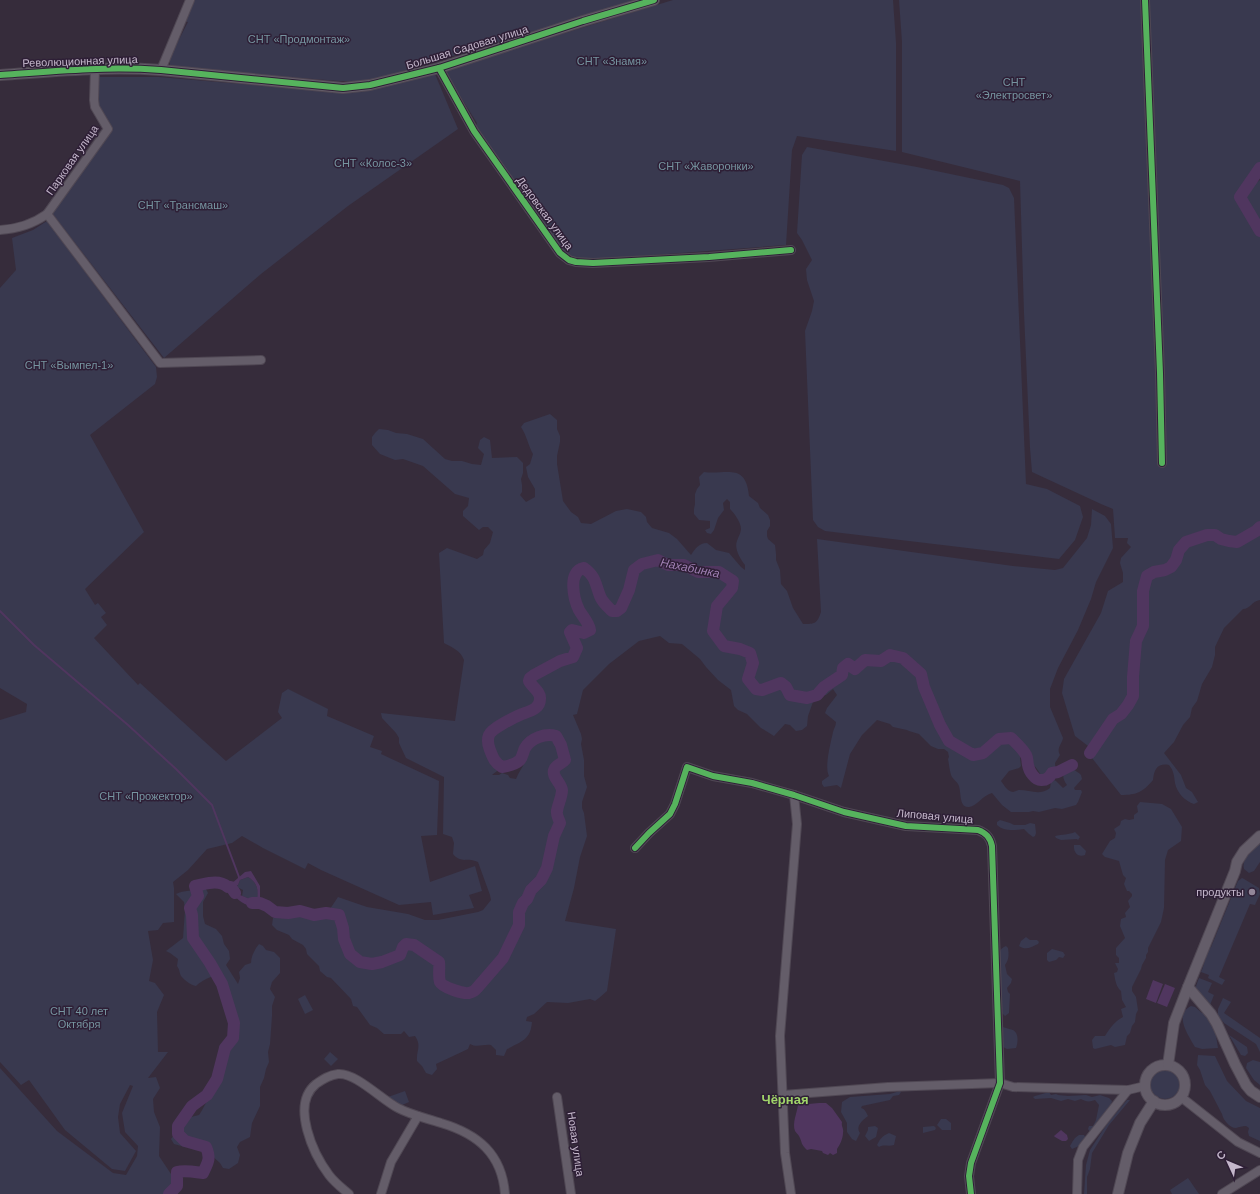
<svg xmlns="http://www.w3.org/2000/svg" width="1260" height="1194" font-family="Arial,sans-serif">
  <rect width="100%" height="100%" fill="#362c3b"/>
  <g fill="#39394f" fill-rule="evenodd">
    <path d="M192,0H638L370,81H340L170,68V57L188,22L183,21Z"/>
    <path d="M673,0H893L896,43V151L797,136L792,150L786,245L601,259L563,257L474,131L477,123L445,72L493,55Z"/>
    <path d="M899,0H1260V162L1241,187L1236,199C1242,211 1250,224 1260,233V600C1252,601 1250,609 1243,609L1224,628L1215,647V655L1212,667L1202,684L1197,701L1192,708L1190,717L1183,725L1174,742L1164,753L1181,775L1186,788L1192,792L1198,802L1194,804C1185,801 1177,793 1175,783C1174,776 1174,771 1169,765C1158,763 1154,769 1153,780C1143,792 1137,795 1121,795L1092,758V749L1075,736L1062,693L1064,679L1101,613L1108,591L1123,582V573L1120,563L1121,558L1131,547L1127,543L1128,538H1115L1113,509L1101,504L1032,472L1030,448L1024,313L1020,181L902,152V42Z"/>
    <path d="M435,74L458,129L348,206L261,274L164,358L52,213L112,127L97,103L98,77H159L335,92L362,91Z"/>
    <path d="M807,147L917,167L1003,185L1009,188L1014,198L1026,484L1047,489L1080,506L1083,517L1075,540L1059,559L825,531L818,527L813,520L805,331L812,311L814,301L807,280L806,269L812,260L802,240L797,233L802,155Z"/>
    <path d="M1260,180V222L1245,198L1249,187Z"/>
    <path d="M47,221L156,367L157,377L155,384L90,435L144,532L85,589L95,605L98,603L106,613L101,617L107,625L94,638L138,685L140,683L226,761L282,718L278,712L282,693L288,689L328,709L327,716L374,736L370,747L382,751L381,754L439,781L437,835L421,836L430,882L475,866L482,891L469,895L474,908L433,915L431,902L399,905L321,870L308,863L305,869L263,848L242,836L232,843L207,849L188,870L173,882L174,888V922L163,923L158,930L148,931L153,960L149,981L155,983L164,995L157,1012L158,1052H168L148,1078L156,1077L160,1088L153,1099L154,1112L160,1127L159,1156L173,1177L178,1194H0V1068L57,1131L113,1173L126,1175L137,1156L138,1146L125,1132L122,1113L133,1086L130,1085L120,1104L118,1117L120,1133L136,1151L125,1171L112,1169L65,1130L29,1080L21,1085L0,1062V720L26,712L27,704L0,688V288L16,270L12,238L33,230Z"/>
    <path d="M550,414L557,420V429L560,436V442L557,456V464L563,501L571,512L578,517L581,523L591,524L616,511L627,509L641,512L646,517L647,522L652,528L669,533L677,539L691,555C695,549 699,543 707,543L716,550L729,553L741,567L745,570V565C740,559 734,548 737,541C738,537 741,533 741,529C741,522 734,513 730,509V502L727,499L723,503L724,510L718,518L714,530L711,534L707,533L705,530L710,528V521L699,520L694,514V509L695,504V494L697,489L700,485L699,477L704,472C726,475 746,462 749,496L758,503L760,508L768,515L770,520V526L767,531V536L768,539L775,545L776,554V560L780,570L781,584L787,591L793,608L803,624C815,624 817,624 821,612L817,539L1013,566L1055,570L1063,568L1087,538L1091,525L1092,509L1105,516L1111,524L1113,548L1096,582L1091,599L1078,630L1058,668L1050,689V707L1063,738C1062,744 1056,748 1060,755L1055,763L1056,775L1053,778L1043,777C1040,774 1039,772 1037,769C1035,766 1031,764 1029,760V757L1022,750L1020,757L1021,766L1019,768L1009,771L1001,781C1004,785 1007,791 1013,792C1014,792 1018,790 1019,790C1030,790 1040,796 1050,788L1051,782L1054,780L1056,781L1063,788L1067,785C1062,779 1060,766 1072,769C1075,770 1079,773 1081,775L1082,779L1074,788L1075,790H1081L1082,792L1078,802L1076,805L1062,809L1055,808L1039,812L1033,811L1029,812H1011L1002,805L992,793C983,795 977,806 969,807C958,808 962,790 958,784C957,782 954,780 952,777C950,774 949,764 948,759L949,757L948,752L944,749H938L931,746L919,734L909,731L907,730L893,727L890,724L877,720L862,735L850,754L841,788L837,785L824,787L822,784V781L829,776C824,767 831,742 833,732C834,728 836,726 836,722L825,713L827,708L837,695L833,689L826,695H822L813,702L808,716L807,726L802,730L796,731L790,725L785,724L774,736L761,728L747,714L738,710L734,706L731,690L718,680L706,667L700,659L682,644L669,643L660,636L639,641L609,664L583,690L577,714L573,715L581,734L582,739L581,744L584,760V776L587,787L582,802V808L584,813L587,836L580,857L574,888L565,921L616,929L607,991L599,998L595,1001L590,999L568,1003L547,1002L534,1014L527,1017L526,1021L532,1022C531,1033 528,1038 519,1043C514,1045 512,1047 507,1049L504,1056L496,1055V1050L491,1045C483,1044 477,1048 470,1044L468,1049L436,1064L437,1069L432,1075L426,1073L422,1066L417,1061C416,1051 422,1046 415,1036L409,1037L404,1031L401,1034H384L377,1028L370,1025L357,1007L353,1006L351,999L331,978L327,977L320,971L319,966L307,954L306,949L303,945L292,939L289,935L277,930L272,925L273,918C282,914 292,915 302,912L310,920L328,917L330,909L338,897L367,907L408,914L425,920H438L478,912L483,910L491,900L490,895L478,862C468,857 461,864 453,854L454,843L452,837L443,834L444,777L406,758L399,743V738L396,733L382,718L381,713L455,721L464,660C460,650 453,648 444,643L439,553L447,548L477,559L483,555L484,550L490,543L493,532L488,527H483L479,530L463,516V511L468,506L469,498L455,494L423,466L403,459L395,460L380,454L372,445V437L375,433L379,429L388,430L396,433L407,434L423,439L445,459L452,461H462L472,464L481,465L484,454L478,448L480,440L484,437L490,440L492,458L517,457L523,463V473L521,479L522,485V492L520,495L526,502L535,497V489L528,477L526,467L530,464L533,454C528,445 527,436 521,427L524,423ZM521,754L526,759C524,766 519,771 516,779L510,778L508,775L502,773L499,775H492C496,771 500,771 498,765L502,767C505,766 506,765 508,764C513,759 515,761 521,754Z"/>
    <path d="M1140,802L1162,804L1171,809L1182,827L1181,841L1168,850L1165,860L1164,908L1161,922L1148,948V952L1146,955V958L1142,965L1141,969L1132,987V991L1136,997L1138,1010L1136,1014L1135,1022L1132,1026L1130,1033L1127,1036L1125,1045L1115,1047L1111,1045L1095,1049L1093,1048L1092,1040L1095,1036H1105C1110,1028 1115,1021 1123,1017L1121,1009L1126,1007L1122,1000L1121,991C1116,987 1115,979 1114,973L1117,972L1118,969L1115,963H1119V958L1116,955V948L1125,938L1120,926L1121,919L1126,917L1125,913L1130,907L1128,901L1132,896V894L1129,891H1127L1124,884L1126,878L1123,875L1119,861L1105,857L1102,854L1110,841L1115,838L1116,833L1114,829L1120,825L1121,821L1125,819L1129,820L1134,819V815L1138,812L1137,806Z"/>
    <path d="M1000,820L1010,823L1014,825H1025L1030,823L1035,824L1036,833L1035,836L1033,837L1029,834L1024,829C1016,830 1004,832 997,825V822Z"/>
    <path d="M1075,832L1080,837L1078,840L1077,839L1061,840L1056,838L1055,836C1062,834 1069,835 1075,832Z"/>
    <path d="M1260,842V862L1254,871L1249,873L1244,869C1241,859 1253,848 1260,842Z"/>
    <path d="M1074,845H1080L1086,851L1085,855C1078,858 1073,852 1074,845Z"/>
    <path d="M248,877C257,882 259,890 258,900L251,902L250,899L242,896L243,890L237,887L240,880Z"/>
    <path d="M1242,878L1244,879L1259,888L1260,894L1255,905L1250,904L1219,977L1225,980L1222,985L1208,978L1209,975L1201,972C1205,964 1205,954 1211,947L1238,881Z"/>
    <path d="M202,888L206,889L208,893L203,902V916L205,924L216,929L222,936L224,944L229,951L230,959L226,965L238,984L240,978L239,972L245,965L251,963C251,956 255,949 259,944L263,946L266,950L274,952L280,958V973L272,982L270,989L275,997L272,1006V1016L270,1044L268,1052L269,1062L266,1069L264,1078L260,1087V1106L252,1123L250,1137L240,1142L237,1147L240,1155L238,1163L229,1169L223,1168L220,1163L210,1154L212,1147L208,1142L192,1143L185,1147L174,1144L171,1139L174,1135L178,1132L187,1118L199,1115L201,1112L212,1092L218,1083L223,1062L219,1048L220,1045L233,1042C234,1031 232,1017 230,1006C229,1001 228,999 229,993L223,992L218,989L217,984L223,980L221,976C212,975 203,980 196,986C191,985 185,981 181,976C179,972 180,970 177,966L178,959L170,953L166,951L183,938L185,910L184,902L176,894C184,890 193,891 202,888Z"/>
    <path d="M1026,937L1030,940H1037L1039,942L1038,944C1031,947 1026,951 1019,946L1021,941Z"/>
    <path d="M1006,946L1008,948C1009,954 1009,960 1005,965L1007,974L1012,979L1011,983L1007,988L1008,992L1010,994L1009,1013L1005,1016L999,1010L998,972C1005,963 991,953 1006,946Z"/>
    <path d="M1052,949L1063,952L1065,955L1063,958L1059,957L1056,960L1049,962L1047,960V953Z"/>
    <path d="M1199,978L1212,983L1208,992L1214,995L1210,1005L1195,989Z"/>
    <path d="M305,995L313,1010L305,1014L298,999Z"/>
    <path d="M1223,998L1231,1002L1224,1013L1260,1038V1052L1256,1044L1224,1023L1218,1016V1009Z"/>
    <path d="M1191,1006L1195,1007L1202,1013H1206L1214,1023L1218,1048L1202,1049L1195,1047C1189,1036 1173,1015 1191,1006Z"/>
    <path d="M1003,1027C1006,1028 1009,1029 1013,1030C1019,1033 1018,1043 1016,1048L1007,1049L1003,1047L1000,1029Z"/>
    <path d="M1229,1035L1247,1047L1248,1053L1245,1056L1241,1055Z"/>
    <path d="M330,1052L338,1059L331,1066L324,1059Z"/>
    <path d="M1198,1055L1215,1056L1227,1081L1246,1101L1260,1108V1141L1249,1136L1248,1132L1249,1128L1246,1126C1242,1126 1239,1127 1236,1128C1230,1128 1223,1120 1222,1114L1210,1091L1205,1085L1200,1070L1197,1065Z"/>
    <path d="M1253,1060L1260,1062V1085L1254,1080L1246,1068L1247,1063Z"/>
    <circle cx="1165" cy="1084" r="15"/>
    <path d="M405,1091L409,1102L400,1106L388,1097Z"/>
    <path d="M900,1091L901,1092L899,1095L893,1096L890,1100L862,1106L861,1108C865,1109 866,1112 868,1116C863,1120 855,1126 860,1133L856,1141L852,1139L847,1132V1123L841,1112L842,1102L850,1097L890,1094Z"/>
    <path d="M1049,1092L1051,1095L1056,1094L1058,1095L1068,1096L1086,1095L1092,1097L1100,1095L1109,1098L1112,1101L1111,1105L1094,1128L1090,1132L1088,1129L1089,1126H1093L1096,1120L1099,1105L1095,1100C1090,1102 1086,1102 1081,1099L1075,1101L1068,1099L1061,1101L1051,1098L1035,1099L1033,1097L1035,1096Z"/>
    <path d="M1127,1100H1130L1109,1125L1092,1153L1090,1169L1087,1177V1194H1084L1086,1165L1090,1150L1107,1124Z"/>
    <path d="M941,1119H946L951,1123V1130H942L937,1125Z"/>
    <path d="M875,1126L878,1128L876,1137L869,1141L865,1136L868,1130V1127Z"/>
    <path d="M934,1126L936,1128L935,1130L923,1133V1127Z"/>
    <path d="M889,1133L896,1136L894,1145C888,1147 884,1144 879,1147L877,1145C880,1139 882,1136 889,1133Z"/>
    <path d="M1079,1135H1084L1086,1138L1079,1146L1072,1149L1070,1146C1072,1142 1075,1137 1079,1135Z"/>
    <path d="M1188,1178L1199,1194H1172L1170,1190Z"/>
  </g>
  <g fill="#50365f" fill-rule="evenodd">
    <path d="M251,871L260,886V899L264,901L267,906C249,907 240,906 230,889L227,888L224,884L227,883L231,884L245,872ZM248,877C257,882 259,890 257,900L251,902L250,899L240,895L233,889L234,887L238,885L240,880Z"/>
    <path d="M312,909L317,913H326L328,917L316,920H310L305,912L306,910L309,911Z"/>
    <path d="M1153,980L1163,984L1156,1003L1146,999Z"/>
    <path d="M1165,984L1175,988L1167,1007L1157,1003Z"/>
    <path d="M819,1103H826L832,1108L842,1122C841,1127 844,1128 843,1133C843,1138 840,1145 837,1149V1153L833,1155L830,1153L828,1155L823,1153L822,1151L811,1149L807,1150C800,1143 803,1144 799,1136C798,1134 796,1133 795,1131C792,1123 797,1113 798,1105Z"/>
    <path d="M1061,1130L1067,1135L1068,1139L1066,1141H1062L1055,1137L1054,1136Z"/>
  </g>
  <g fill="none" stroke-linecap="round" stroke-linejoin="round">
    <path stroke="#50365f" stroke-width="2" d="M0,611L34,645L128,725L176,769L212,805L239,877V879"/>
    <g stroke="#50365f" stroke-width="12">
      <path d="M1260,168L1240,197L1260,231"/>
      <path d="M1090,753L1113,719L1121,714L1128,705L1133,696V677L1136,641L1143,626V591L1147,576L1154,572L1165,570L1171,567L1176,560L1179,550L1186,542L1207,535H1215L1221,539L1229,541L1237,542L1256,531L1260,527"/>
      <path d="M252,903H260L267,906L275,912L288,913L300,911L314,915L326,913L339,915L343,928L344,939L350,954L360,962L372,964L382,962L400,955L403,947L406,944L414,945L439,962C440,968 438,976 440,982C442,987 463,994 469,993C473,992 475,991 477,988L503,958L519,925V912L523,903L527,899L531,890L541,880L547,868L554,836L560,823C559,819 556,815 557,811C558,804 562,797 562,790C561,783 552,777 554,770C555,765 562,764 565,760L561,745L556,736C545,733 531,738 525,748C523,752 523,756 520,760C516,764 508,766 502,767C495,763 493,758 490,750C488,745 487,740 489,735C492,728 515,717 522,714C530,711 540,709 540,699C541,692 532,687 529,681L530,678L534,675L560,661L573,657L577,648L570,632L572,630L584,633L590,630C589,623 583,617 579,610C574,600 567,571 584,568C596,577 595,583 600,596C602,602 608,607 612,611H617L621,608L629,590L634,570L642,564L658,560L668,565H684L698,572H719L733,581L732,588L717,606L713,631L724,646L740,649L750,653L753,663L748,679L756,689L762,690L781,683L786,687L790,695L807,698L817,695L824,687L842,675L843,668L848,664L855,669L865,660L881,661L890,655L903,658L921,674L924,687L940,725L949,741L973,755L983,753L999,739L1011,738C1016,743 1023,749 1026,755C1028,759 1027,761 1028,765C1029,771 1035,781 1042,780C1047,780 1050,777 1052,773L1058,772L1072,765"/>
      <path d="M169,1194L177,1186V1172C185,1170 195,1172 203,1173C208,1162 211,1159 206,1147L185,1141L178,1134V1126L192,1106L207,1095L217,1079L225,1048L233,1038L234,1023L222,984L210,963L193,938L192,915L190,908L198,896L195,886C206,884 218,879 228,887H231L235,893"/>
    </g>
    <defs>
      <g id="minor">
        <path d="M1145,0L1160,373L1162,463"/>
        <path d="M439,68L474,131L560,253L569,260L576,262L593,263L709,257L791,250"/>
        <path d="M161,70L190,0"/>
        <path d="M47,214L160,363L261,360"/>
        <path d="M0,230C17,229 33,224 47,214L108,129L95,107L94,100L95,68"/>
        <path d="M635,848L649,833L670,814L675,804L687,767L713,776L752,783L794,795L844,812L906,826L978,830C986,833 990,837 992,846L1000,1083L971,1163L969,1176L971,1194"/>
        <path d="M783,1095L888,1087L1000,1083L1013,1087L1128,1090L1145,1086"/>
        <path d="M557,1097L571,1194"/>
        <path d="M1181,1097L1238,1142L1260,1153"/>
        <path d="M349,1194C342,1188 335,1183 329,1175C314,1155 290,1105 316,1084C323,1079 329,1075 338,1074C355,1072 382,1100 398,1108C411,1115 426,1118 441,1123C478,1134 502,1154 505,1194"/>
        <path d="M381,1194L391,1162L418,1116"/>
        <path d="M791,1194L785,1153L780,1036L797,824L794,795"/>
        <path d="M1077,1194L1078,1160L1083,1147L1128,1090"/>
        <path d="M1222,1194L1260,1170"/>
      </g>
      <g id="tertiary">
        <path d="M0,75C54,71 107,66 161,70L343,88L370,85L439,68L583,21L654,0"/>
        <path d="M1188,987L1211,1014L1217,1024L1235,1064L1246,1085L1251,1091L1260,1097"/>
        <circle cx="1165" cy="1085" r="20"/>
        <path d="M1168,1065L1174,1023L1188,987L1235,871L1237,862L1244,851L1260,836"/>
        <path d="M1118,1194L1128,1153L1140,1123L1154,1101"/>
      </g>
    </defs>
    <use href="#minor" stroke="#504854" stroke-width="10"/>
    <use href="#tertiary" stroke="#504854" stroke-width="12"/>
    <use href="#minor" stroke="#645d69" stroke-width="8"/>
    <use href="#tertiary" stroke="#645d69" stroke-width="10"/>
    <defs>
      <g id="cycleway">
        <path d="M1145,0L1160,373L1162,463"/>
        <path d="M439,68L474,131L560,253L569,260L576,262L593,263L709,257L791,250"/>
        <path d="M0,75C54,71 107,66 161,70L343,88L370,85L439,68L583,21L654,0"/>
        <path d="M635,848L649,833L670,814L675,804L687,767L713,776L752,783L794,795L844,812L906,826L978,830C986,833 990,837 992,846L1000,1083L971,1163L969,1176L971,1194"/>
      </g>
    </defs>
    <use href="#cycleway" stroke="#2e1f36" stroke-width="8"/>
    <use href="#cycleway" stroke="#56b35d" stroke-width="6"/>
  </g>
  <circle fill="#928699" stroke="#2e1f36" stroke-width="1.5" cx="1252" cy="892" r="4"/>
  <g text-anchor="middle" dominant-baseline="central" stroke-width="3" stroke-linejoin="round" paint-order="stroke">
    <g font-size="11" fill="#7695a0" stroke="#2e1f36">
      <text x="299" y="39">СНТ «Продмонтаж»</text>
      <text x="612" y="61">СНТ «Знамя»</text>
      <text x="1014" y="82">СНТ<tspan x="1014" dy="13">«Электросвет»</tspan></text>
      <text x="373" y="163">СНТ «Колос-3»</text>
      <text x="706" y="166">СНТ «Жаворонки»</text>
      <text x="183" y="205">СНТ «Трансмаш»</text>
      <text x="69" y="365">СНТ «Вымпел-1»</text>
      <text x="146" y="796">СНТ «Прожектор»</text>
      <text x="79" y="1011">СНТ 40 лет<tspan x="79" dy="13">Октября</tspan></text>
    </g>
    <g font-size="11" fill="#c4b7cb" stroke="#2e1f36">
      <text transform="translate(467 47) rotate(-17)">Большая Садовая улица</text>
      <text transform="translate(80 61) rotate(-2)">Революционная улица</text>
      <text transform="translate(72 160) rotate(-55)">Парковая улица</text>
      <text transform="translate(545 213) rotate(54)">Дедовская улица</text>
      <text transform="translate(935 816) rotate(5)">Липовая улица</text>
      <text transform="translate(576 1144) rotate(82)">Новая улица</text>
    </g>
    <g font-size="11" fill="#c4b7cb" stroke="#2e1f36" text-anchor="end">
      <text x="1244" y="892">продукты</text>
    </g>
    <g font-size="12" font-style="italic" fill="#9f7fb2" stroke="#2e1f36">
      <text transform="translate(690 568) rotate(11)">Нахабинка</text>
    </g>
    <g font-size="13" font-weight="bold" fill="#a0d469" stroke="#2e1f36">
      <text x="785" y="1099">Чёрная</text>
    </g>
  </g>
  <g transform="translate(1228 1162) rotate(314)" stroke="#2e1f36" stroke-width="3" paint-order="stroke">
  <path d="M0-3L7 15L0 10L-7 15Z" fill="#c4b7cb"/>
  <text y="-6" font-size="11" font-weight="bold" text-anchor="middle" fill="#c4b7cb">С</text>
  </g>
</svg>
